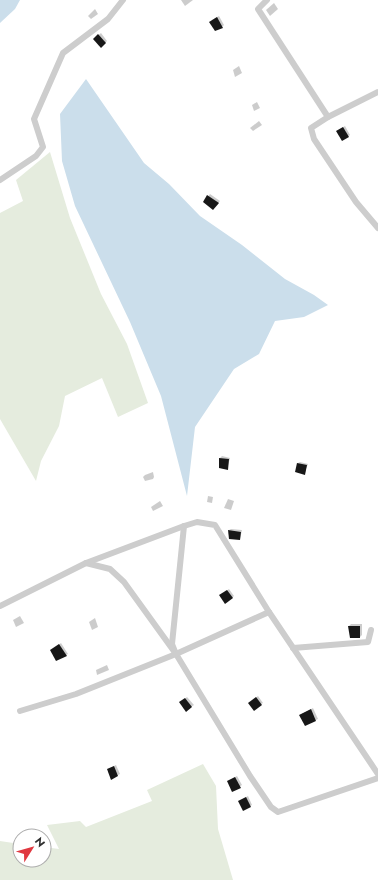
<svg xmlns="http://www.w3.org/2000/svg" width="378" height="880" font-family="Jost,sans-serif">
  <rect width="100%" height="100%" fill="#fff"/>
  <g fill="#e5ecde">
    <path d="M50,152L70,218L101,294L127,344L148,403L118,417L102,378L65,396L59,426L41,461L36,481L0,419V213L23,201L16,180Z"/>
    <path d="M203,764L216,786L218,829L233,880H0V841L20,844V860H44V847L59,849L47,825L80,821L86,827L152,801L147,790Z"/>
  </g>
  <g fill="#cbdeeb">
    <path d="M0,0H20L15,9L0,23Z"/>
    <path d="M86,79L144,163L169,184L200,216L242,245L285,279L314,295L328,305L304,317L275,321L259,354L234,369L195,427L187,496L161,396L130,322L75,206L62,161L60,114Z"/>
  </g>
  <g fill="#0003">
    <path d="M181,0H193L185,6Z"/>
    <path d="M274,3L278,9L270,16L266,10Z"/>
    <path d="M95,9L98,14L91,19L88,16Z"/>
    <path d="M219,16L224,25L222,27L212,20Z"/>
    <path d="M101,33L107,41L101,47L94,39Z"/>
    <path d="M239,66L242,73L235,77L233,70Z"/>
    <path d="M257,102L260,108L254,111L252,105Z"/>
    <path d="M259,121L262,125L253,131L250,128Z"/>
    <path d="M345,126L350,135L342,140L337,131Z"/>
    <path d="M210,194L220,201L213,209L204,202Z"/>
    <path d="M222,456L230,458L227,469L220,458Z"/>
    <path d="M300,462L308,464L304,474L298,463Z"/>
    <path d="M153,472L154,477L153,479L145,481L143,477L145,475Z"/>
    <path d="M208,496L213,497L212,503L207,502Z"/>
    <path d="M228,499L234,501L231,510L224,508Z"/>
    <path d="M160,501L163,506L153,511L151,507Z"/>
    <path d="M231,529L242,530L240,539L229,530Z"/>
    <path d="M229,589L234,596L226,603L222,594Z"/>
    <path d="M20,616L24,623L16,627L13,620Z"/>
    <path d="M95,618L98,627L92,630L89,622Z"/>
    <path d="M351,624H362V635L360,637L349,626Z"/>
    <path d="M61,643L68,654L66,655L53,649Z"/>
    <path d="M107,665L109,670L97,675L96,670Z"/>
    <path d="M258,696L263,703L261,704L249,703Z"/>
    <path d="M187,697L194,705L186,710L182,701Z"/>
    <path d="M313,708L318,719L305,725L302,714Z"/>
    <path d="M116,765L120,774L118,775L110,768Z"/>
    <path d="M237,776L242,785L233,791L230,780Z"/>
    <path d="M248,796L252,805L250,806L241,800Z"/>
  </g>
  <g fill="#171717">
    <path d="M217,17L223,28L215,31L209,22Z"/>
    <path d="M98,34L106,43L101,48L93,39Z"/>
    <path d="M343,127L349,137L342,141L336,131Z"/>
    <path d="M207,195L219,203L213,210L203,202Z"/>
    <path d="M219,458L229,459L228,470L219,468Z"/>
    <path d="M297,463L307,465L305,475L295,472Z"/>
    <path d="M228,530L241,532L240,540L229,539Z"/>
    <path d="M227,590L233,598L225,604L219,595Z"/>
    <path d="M348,626H360V638H350Z"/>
    <path d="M59,644L67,656L56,661L50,650Z"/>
    <path d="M256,697L262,705L254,711L248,703Z"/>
    <path d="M185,698L192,707L186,712L179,702Z"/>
    <path d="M311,709L316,721L305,726L299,715Z"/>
    <path d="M114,766L118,776L111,780L107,769Z"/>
    <path d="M235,777L241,788L232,792L227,781Z"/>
    <path d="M246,797L251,807L243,811L238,801Z"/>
  </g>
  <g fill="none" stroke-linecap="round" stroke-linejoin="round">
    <g stroke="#cdcdcd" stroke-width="6">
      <path d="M267,0L258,9L328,117"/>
      <path d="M378,92L328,117L311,128L314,139L356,202L378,228"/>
      <path d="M0,180L36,156L43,147L34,119L63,53L108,19L123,0"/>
      <path d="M184,526L172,644L176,654L250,776L271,807L278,812L378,778"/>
      <path d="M86,563L110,569L124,582L176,654L269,612"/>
      <path d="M0,606L86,563L184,526L197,522L215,525L269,612L378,774"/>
      <path d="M293,648L368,642L371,630"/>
      <path d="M20,711L76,694L176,654"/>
    </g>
  </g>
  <g transform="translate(32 848) rotate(53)"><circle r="19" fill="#ffffff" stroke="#acacac"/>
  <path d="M0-3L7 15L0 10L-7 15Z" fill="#e03840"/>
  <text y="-6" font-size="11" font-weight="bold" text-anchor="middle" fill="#303030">N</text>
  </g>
</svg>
